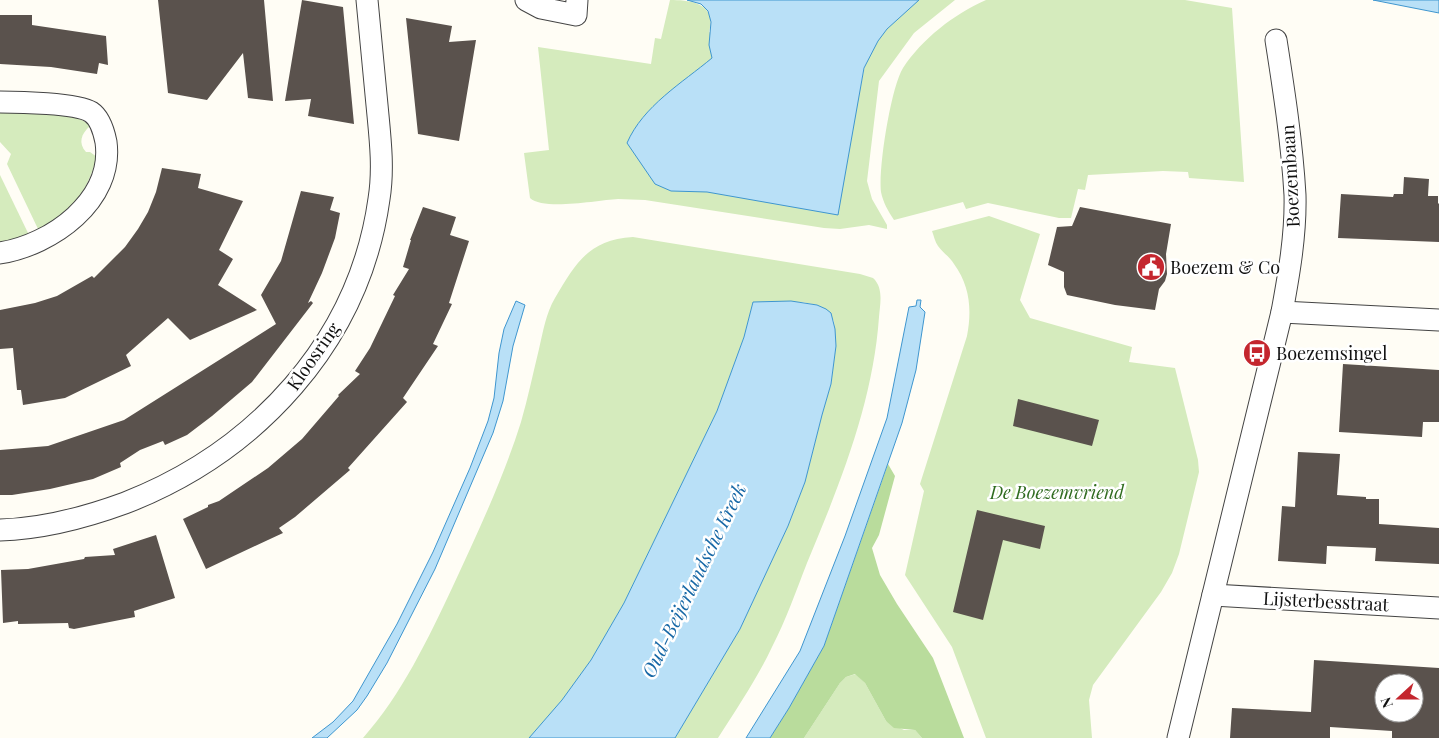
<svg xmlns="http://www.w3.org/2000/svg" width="1439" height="738" font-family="'Playfair Display',serif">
  <rect width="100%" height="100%" fill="#fffdf5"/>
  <g fill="#d5ebbd">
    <path d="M670,0C691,0 717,3 709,32L860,89C862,82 863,73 865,66C875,39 896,16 919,0H955L914,33L879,81L867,181L872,199L887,225V229L869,225L840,229L824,228L645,200C636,200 627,199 618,199C598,200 544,211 530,198L524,153L549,150L538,47L651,64L655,38L661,39Z"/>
    <path d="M986,0H1185L1232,8L1244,182L1189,178L1188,172L1163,171L1088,175L1085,190L1078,189L1071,218H1059L988,203L966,209L963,202L894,220C888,211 883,202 881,192C878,169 891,87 903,68C922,39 954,14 986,0Z"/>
    <path d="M0,111C22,112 77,110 90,126C81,134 78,143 86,152H90L97,157C84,199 74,206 39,231L7,164L11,154L0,142Z"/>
    <path d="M0,175L29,235L0,244Z"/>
    <path d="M989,216L1040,234L1020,300L1030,318L1132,347L1129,362L1175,368L1198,460L1199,472L1179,554L1172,573L1161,592L1093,685L1089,700L1092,738H986L952,647L905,575L924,491L920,484L967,336C972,310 970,286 954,264C950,257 943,253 938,246C935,242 934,236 932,231Z"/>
    <path d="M633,237L860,274L873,278C884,288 880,304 879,317C873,403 840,484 807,563C796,591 786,620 772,647C757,679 737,708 718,738H675L740,629L788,526L805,482L822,415L831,384L836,346L834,321L817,305L802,302H753L745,334L717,411L624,603L591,660L563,700L533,735L529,738H363C402,694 428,639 453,586C478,532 503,479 521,422C528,398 533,373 539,349C543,332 546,313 555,298C576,263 588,240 633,237Z"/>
    <path d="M856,674L865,683L886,721L904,730H915L922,738H804L840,683L846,677Z"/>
  </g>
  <path fill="#b9dc9c" d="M888,464L895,476L879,535L872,548L880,575L897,604L933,658L964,738H922L915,730L894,728L886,721L865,683L855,674L846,677L840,683L804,738H770L789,708L824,646Z"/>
  <g fill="#b9e0f7" stroke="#3f96cf">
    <path d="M687,0H919L887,29L878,41L864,68L838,215L707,192L671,191L655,184L627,143C643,106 682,83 712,58L709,45L711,22L708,11L701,4Z"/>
    <path d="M1373,0H1439V13Z"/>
    <path d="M917,300H921L920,307L925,312L916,370L902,423L824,646L789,708L770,738H746L800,651L845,536L887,418L909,307L916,306Z"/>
    <path d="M516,301L525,305L513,346L503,401L493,433L435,569L387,663L367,696L357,710L327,738H312L333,722L353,701L397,624L433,552L470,468L488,421L494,398L499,353L504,329Z"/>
    <path d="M791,301L817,305L826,309L831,313L835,329L836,346L831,384L822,415L805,482L788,526L740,629L675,738H529L562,700L591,660L624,603L717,411L744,337L753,302Z"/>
  </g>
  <g fill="#5a524d" fill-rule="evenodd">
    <path d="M158,0H264L273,101L248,98L243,53L207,100L168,93Z"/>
    <path d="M302,0L343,7L354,124L308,116L311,99L285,101Z"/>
    <path d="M0,15H32V25L106,36L108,65L99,63L97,74L51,67L0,64Z"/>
    <path d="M406,18L452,26L449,42L476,40L459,141L418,134Z"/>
    <path d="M162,168L201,174L198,188L243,201L219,250L233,259L218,285L257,310L190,340L168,318L126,355L131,366L65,398L23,405L21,390H17L13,348L0,349V310L35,303L57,296L92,276L94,278L125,247L138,229L148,212L156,192Z"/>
    <path d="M1404,177L1429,179L1428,196H1438V203L1439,204V242L1338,238L1341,194L1393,197L1394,194H1403Z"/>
    <path d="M301,191L334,197L330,210L340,213L335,238L322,273L308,303L311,301L313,303L252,382L212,416L187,435L165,445L163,441L140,450L120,463L121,467L93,479L50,489L12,495H0V450L48,446L124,420L276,324L261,295L281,261Z"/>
    <path d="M423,207L456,217L450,235L469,241L449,303L452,304L433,344L438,346L403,398L407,402L348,468L350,470L295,517L279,528L283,533L206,569L183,519L208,507V505L219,501L268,468L302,439L339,396L338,395L360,374L355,371L370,348L395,296L393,295L409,269L403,267L411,240H410Z"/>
    <path d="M1080,207L1171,224L1166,254L1167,274L1165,281L1159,289L1155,310L1115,305L1067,295L1064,287V272L1048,265L1057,227L1072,226Z"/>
    <path d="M1343,364L1439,370V422H1423L1422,437L1339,432Z"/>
    <path d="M1018,399L1099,420L1092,446L1013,426Z"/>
    <path d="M1298,452L1340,454L1337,495L1366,497V499H1379V524L1439,528V564L1375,561L1376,548L1327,546L1326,564L1278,561L1282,506L1295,507Z"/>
    <path d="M977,510L1045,526L1040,549L1003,540L983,620L953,612Z"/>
    <path d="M156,535L175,598L134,611L135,617L74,629L69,628L68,623L18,624V621L3,623L1,570L28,569L84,559L85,557L115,555L113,549Z"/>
    <path d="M1314,660L1439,668V738H1392V731L1330,727V738H1230L1232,708L1311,712ZM1384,683H1414V713H1384Z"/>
  </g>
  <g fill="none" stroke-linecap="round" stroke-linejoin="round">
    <defs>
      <g id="street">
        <path d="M526,0L541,8L576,15L577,0"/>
        <path d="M0,102C18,102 77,103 91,112C100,118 104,132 106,142C114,201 51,245 0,253"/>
        <path d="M1282,312L1439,320"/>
        <path d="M0,530C43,529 84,518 125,503C256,452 359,342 379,199C384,168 380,137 377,105C374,70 370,35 367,0"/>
        <path d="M1213,595L1439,608"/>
        <path d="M1178,738L1282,312C1289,274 1296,234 1295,195C1292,143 1284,91 1276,40"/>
      </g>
    </defs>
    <use href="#street" stroke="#444" stroke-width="23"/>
    <use href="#street" stroke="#fff" stroke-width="21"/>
  </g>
  <defs>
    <symbol id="civic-disc" viewBox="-11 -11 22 22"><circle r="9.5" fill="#c4262e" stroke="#fff"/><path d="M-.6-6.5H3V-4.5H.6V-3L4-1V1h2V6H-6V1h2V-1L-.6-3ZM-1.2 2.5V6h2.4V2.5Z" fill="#fff"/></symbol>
    <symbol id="bus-disc" viewBox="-11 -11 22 22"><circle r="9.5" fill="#c4262e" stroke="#fff"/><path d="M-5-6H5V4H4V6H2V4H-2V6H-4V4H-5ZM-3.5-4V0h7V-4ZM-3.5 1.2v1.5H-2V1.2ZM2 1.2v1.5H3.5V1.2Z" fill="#fff"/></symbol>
  </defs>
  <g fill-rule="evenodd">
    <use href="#civic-disc" x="1135" y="251" width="32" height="32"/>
    <use href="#bus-disc" x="1241" y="337" width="32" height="32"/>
  </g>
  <g text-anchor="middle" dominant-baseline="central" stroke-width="5" stroke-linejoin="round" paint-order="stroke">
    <g font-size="18" fill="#111" stroke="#fff">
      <text transform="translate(1290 176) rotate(-93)">Boezembaan</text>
      <text transform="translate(313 356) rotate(-55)">Kloosring</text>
      <text transform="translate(1326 601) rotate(3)">Lijsterbesstraat</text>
    </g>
    <g font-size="18" fill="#111" stroke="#fff" text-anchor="start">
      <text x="1170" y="267">Boezem &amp; Co</text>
      <text x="1276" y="353">Boezemsingel</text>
    </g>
    <g font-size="18" font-style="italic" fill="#2f6b1f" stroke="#fff">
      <text x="1057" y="492">De Boezemvriend</text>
    </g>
    <g font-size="19" font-style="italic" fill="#1768a6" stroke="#fff">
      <text transform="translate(693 580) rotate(-64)">Oud-Beijerlandsche Kreek</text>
    </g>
  </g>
  <g transform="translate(1399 698) rotate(249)"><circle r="24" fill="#ffffff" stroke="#a0a0a0"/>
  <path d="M0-4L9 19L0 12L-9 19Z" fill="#c4262e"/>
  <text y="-8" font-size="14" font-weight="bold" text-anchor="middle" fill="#111111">N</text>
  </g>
</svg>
